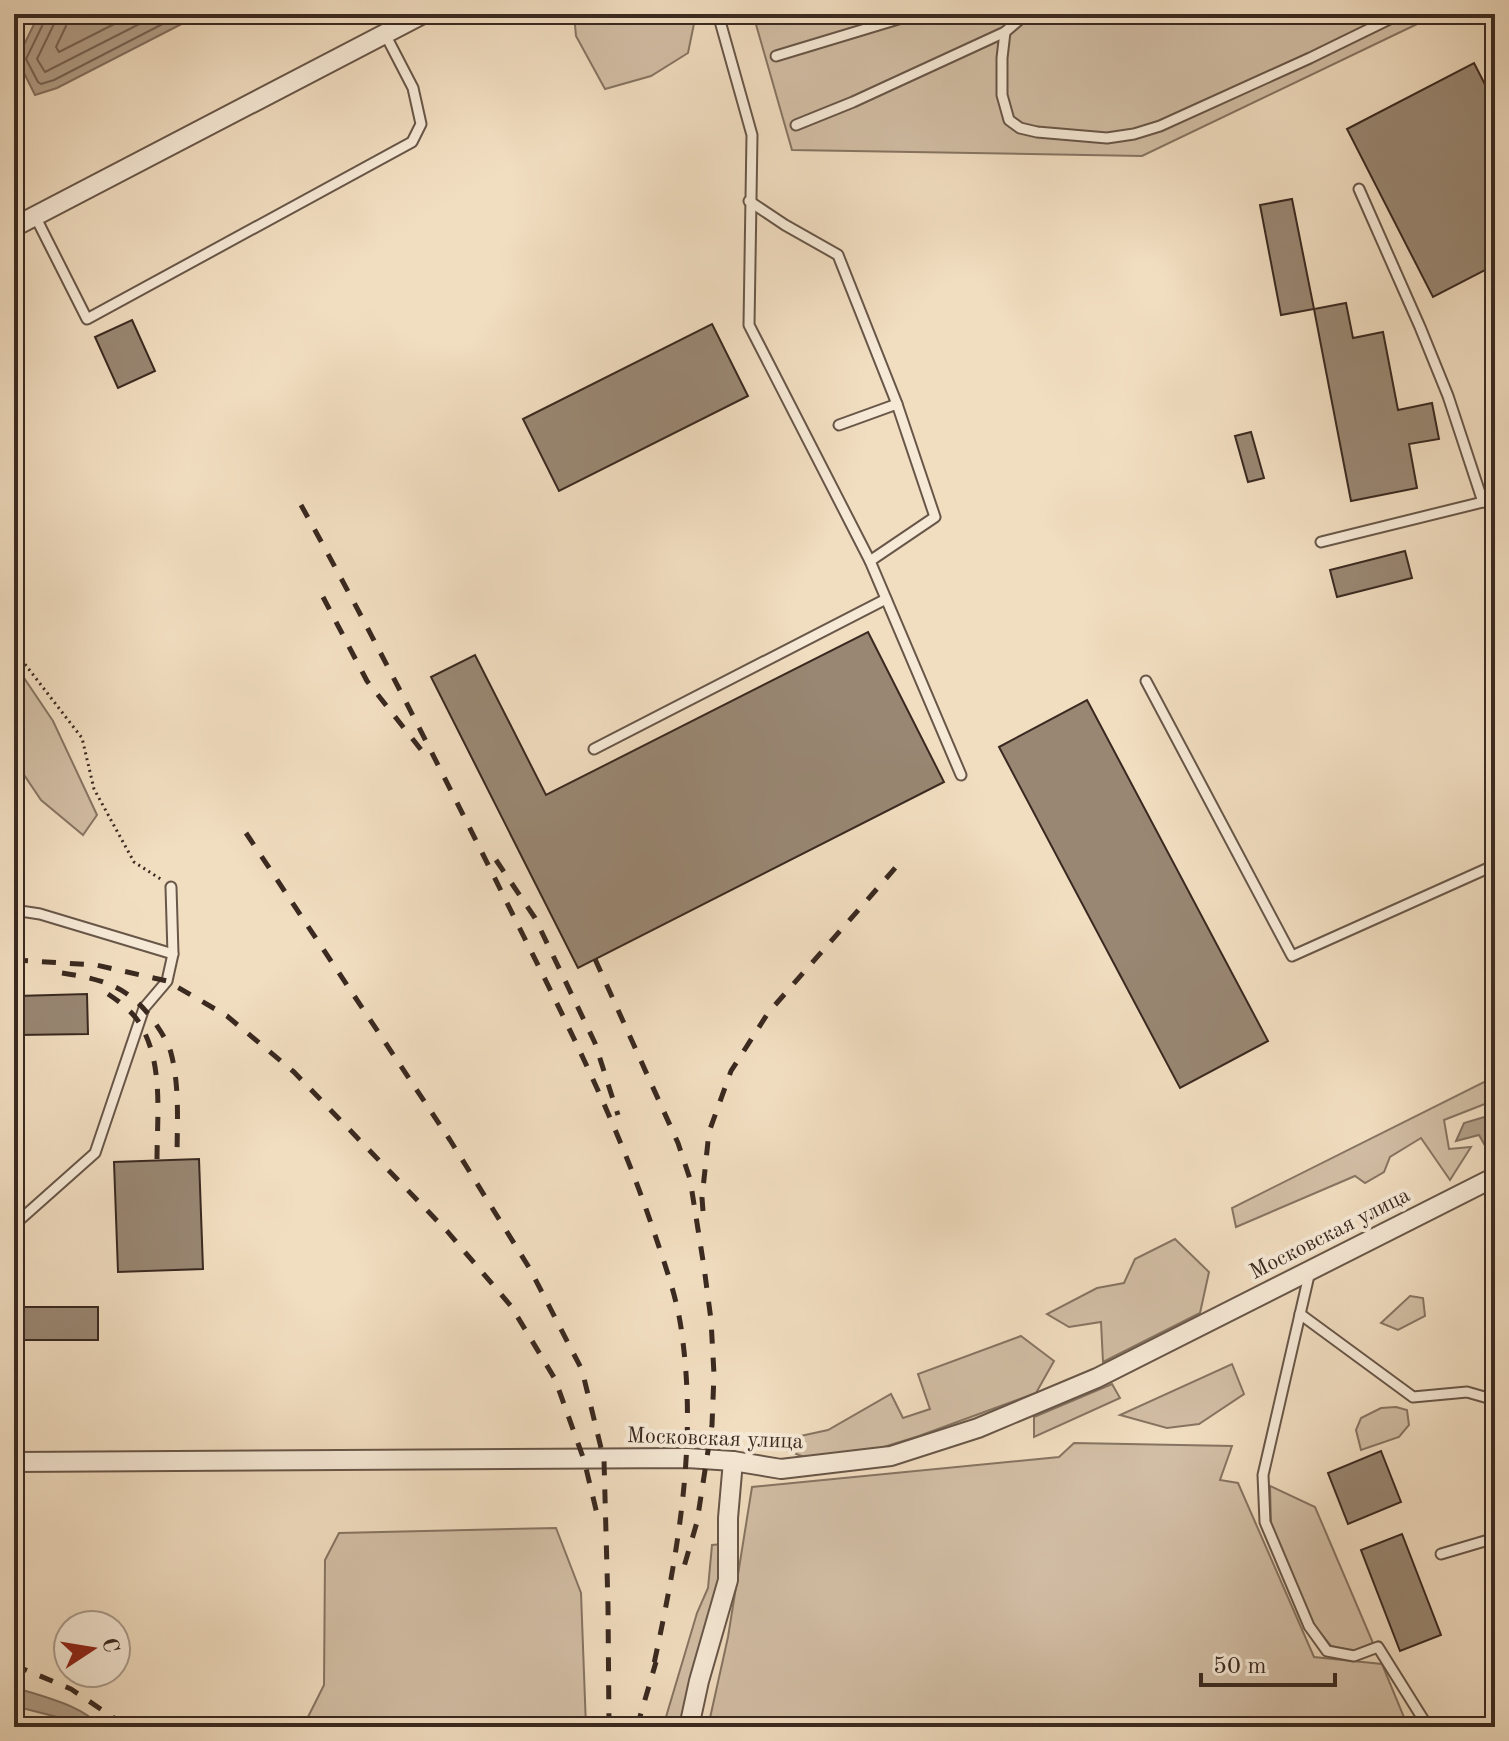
<svg xmlns="http://www.w3.org/2000/svg" width="1509" height="1741" font-family="'Old Standard TT',serif">
  <rect width="100%" height="100%" fill="#f1ddc0"/>
  <filter id="stains"><feTurbulence type="fractalNoise" baseFrequency=".0025" numOctaves="4"/><feColorMatrix values="0 0 0 0 .2 0 0 0 0 .09 0 0 0 0 .02 0 0 0 .5 -.17"/></filter>
  <radialGradient id="worn" r=".72"><stop offset=".6" stop-color="#630" stop-opacity="0"/><stop offset="1" stop-color="#630" stop-opacity=".3"/></radialGradient>
  <g fill="#d2bea5" stroke="#867462" stroke-width="2">
    <path d="M574,14H696L688,53L651,76L605,89L576,36Z"/>
    <path d="M753,14H1438L1142,156L792,150Z"/>
    <path d="M14,663L53,721L97,815L83,835L41,800L14,760V753L21,736L14,726Z"/>
    <path d="M1488,1080L1495,1091V1100L1444,1120L1449,1149L1471,1147L1450,1180L1421,1138L1390,1157L1384,1172L1365,1183L1355,1176L1236,1227L1232,1208Z"/>
    <path d="M1175,1239L1209,1272L1200,1313L1103,1362L1101,1322L1069,1327L1047,1314L1097,1288L1124,1283L1135,1259Z"/>
    <path d="M1410,1296L1423,1298L1425,1316L1398,1330L1381,1323Z"/>
    <path d="M1021,1336L1054,1361L1036,1393L919,1436L868,1452L804,1457L768,1443L828,1430L891,1394L903,1418L930,1409L918,1374Z"/>
    <path d="M1232,1364L1244,1394L1199,1424L1167,1428L1120,1415Z"/>
    <path d="M1112,1384L1120,1398L1034,1437V1417Z"/>
    <path d="M1396,1407L1407,1410L1409,1425L1399,1437L1361,1450L1356,1430L1361,1418L1381,1408Z"/>
    <path d="M1074,1443L1232,1446L1220,1480L1238,1483L1314,1657L1382,1664L1408,1727H708L728,1637L752,1487L1059,1457Z"/>
    <path d="M1270,1486L1315,1507L1373,1643L1353,1651L1331,1646L1309,1619L1271,1525Z"/>
    <path d="M556,1528L581,1593L586,1727H303L324,1685L325,1560L339,1533Z"/>
    <path d="M723,1544V1572L683,1727H663L697,1613L708,1588L712,1545Z"/>
  </g>
  <g fill="#b3a08a" stroke="#837060" stroke-width="2">
    <path d="M39,14H201L57,88L35,95L17,59Z"/>
    <path d="M1491,1115H1495V1148L1488,1151L1479,1135L1456,1141L1464,1123Z"/>
    <path d="M14,1687C39,1696 84,1705 100,1727H82L65,1719L14,1706Z"/>
  </g>
  <g fill="none" stroke-linecap="round" stroke-linejoin="round">
    <g stroke="#766455" stroke-width="2">
      <path d="M45,14V20L26,59L38,82L41,84L54,80L182,14"/>
      <path d="M55,14L54,24L37,59L45,72L159,14"/>
      <path d="M67,14L66,26L56,47L59,52L134,14"/>
    </g>
  </g>
  <g fill="#998773" stroke="#3a2920" stroke-width="2">
    <path d="M1474,63L1495,104V265L1433,297L1347,129Z"/>
    <path d="M1292,199L1314,309L1281,315L1260,205Z"/>
    <path d="M1346,303L1353,338L1383,332L1398,410L1432,403L1439,439L1409,444L1417,488L1351,501L1314,309Z"/>
    <path d="M132,320L155,371L118,388L95,337Z"/>
    <path d="M712,324L748,396L559,491L523,419Z"/>
    <path d="M1251,432L1264,478L1248,482L1235,436Z"/>
    <path d="M1405,551L1412,578L1337,597L1330,570Z"/>
    <path d="M868,632L944,782L578,968L431,677L475,655L546,795Z"/>
    <path d="M1087,700L1268,1041L1180,1088L999,747Z"/>
    <path d="M87,994L88,1034L18,1035L17,996Z"/>
    <path d="M199,1159L203,1269L118,1272L114,1162Z"/>
    <rect x="14" y="1307" width="84" height="33"/>
    <path d="M1381,1451L1401,1502L1348,1524L1328,1473Z"/>
    <path d="M1402,1534L1441,1635L1400,1651L1361,1550Z"/>
  </g>
  <g fill="none" stroke-linecap="round" stroke-linejoin="round">
    <defs>
      <g id="lane">
        <path d="M718,14L752,135L749,325L870,561L961,775"/>
        <path d="M1005,32L1002,58V95L1009,120L1020,128L1037,132L1107,138L1134,134L1160,126L1310,58L1400,14"/>
        <path d="M776,56L915,14"/>
        <path d="M796,125L853,102L1005,32L1026,14"/>
        <path d="M1359,189L1420,327L1448,396L1483,502"/>
        <path d="M749,201L785,225L838,255L897,404L935,517L870,561"/>
        <path d="M35,216L87,319L412,142L421,124L413,88L385,34"/>
        <path d="M839,425L897,404"/>
        <path d="M1321,542L1495,499"/>
        <path d="M1146,681L1292,956L1495,865"/>
        <path d="M594,749L886,599"/>
        <path d="M14,910L40,914L173,954"/>
        <path d="M14,1225L95,1153L144,1008L167,981L173,954L171,887"/>
        <path d="M1310,1271L1263,1475L1265,1522L1309,1626L1327,1651L1354,1656L1378,1647L1428,1727"/>
        <path d="M1300,1314L1413,1397L1467,1392L1495,1400"/>
        <path d="M1441,1554L1495,1538"/>
      </g>
      <g id="street">
        <path d="M14,227L423,14"/>
        <path d="M14,1462L687,1458L733,1461L781,1469L891,1456L978,1428L1097,1378L1495,1177"/>
        <path d="M689,1727L699,1681L728,1580V1518L733,1461"/>
      </g>
    </defs>
    <use href="#lane" stroke="#685648" stroke-width="13"/>
    <use href="#street" stroke="#685648" stroke-width="22"/>
    <path stroke="#3a2920" stroke-width="3" stroke-dasharray="2 4" stroke-linecap="butt" d="M14,650L82,738L94,789L134,862L162,880"/>
    <use href="#lane" stroke="#f6e9d6" stroke-width="9"/>
    <use href="#street" stroke="#f6e9d6" stroke-width="18"/>
    <g stroke="#3a2920" stroke-width="5" stroke-dasharray="14 14" stroke-linecap="butt">
      <path d="M301,505C380,647 452,792 524,937C572,1033 620,1130 654,1232C665,1265 678,1300 682,1335C698,1449 676,1562 652,1673"/>
      <path d="M323,597L367,681L422,751"/>
      <path d="M246,833L450,1140L530,1269L582,1370L604,1460L608,1606L609,1727"/>
      <path d="M496,860L535,918L595,1043L618,1115"/>
      <path d="M595,959L678,1143L690,1179L704,1267L711,1320L714,1374L712,1425L697,1522L681,1577"/>
      <path d="M14,960L96,965L167,981L227,1016L294,1072L447,1231L511,1306L555,1379L584,1460L598,1518"/>
      <path d="M62,973C102,979 128,986 153,1020C160,1030 168,1042 171,1053C180,1087 177,1125 177,1160"/>
      <path d="M108,994C120,1002 133,1012 140,1024C164,1064 157,1116 157,1160"/>
      <path d="M703,1211L702,1198L709,1132L731,1071L768,1013L904,858"/>
      <path d="M14,1665L71,1689L127,1727"/>
      <path d="M637,1727L656,1662"/>
    </g>
  </g>
  <g text-anchor="middle" dominant-baseline="central" stroke-width="8" stroke-linejoin="round" paint-order="stroke">
    <g font-size="22" fill="#3a2920" stroke="#f6e9d6">
      <text transform="translate(1330 1234) rotate(-27)">Московская улица</text>
      <text transform="translate(715 1439) rotate(2)">Московская улица</text>
    </g>
  </g>
  <rect width="1509" height="1741" fill="none" stroke="#f1ddc0" stroke-width="48"/>
  <rect x="16" y="16" width="1477" height="1709" fill="none" stroke="#3a2920" stroke-width="4"/>
  <rect x="24" y="24" width="1461" height="1693" fill="none" stroke="#3a2920" stroke-width="2"/>
  <g transform="translate(92 1649) rotate(78)"><circle r="38" fill="#f6e9d6" stroke="#ab9c8d" stroke-width="2"/>
  <path d="M0-6L14 30L0 20L-14 30Z" fill="#8f2418"/>
  <text y="-12" font-size="22" font-weight="bold" text-anchor="middle" fill="#3a2920">С</text>
  </g>
  <path d="M1201 1673v12h134v-12" fill="none" stroke="#3a2920" stroke-width="4"/>
  <text x="1213" y="1673" font-size="24" fill="#3a2920" stroke="#f6e9d6" stroke-width="6" paint-order="stroke">50 m</text>
  <rect width="100%" height="100%" filter="url(#stains)"/>
  <rect width="100%" height="100%" fill="url(#worn)"/>
</svg>
